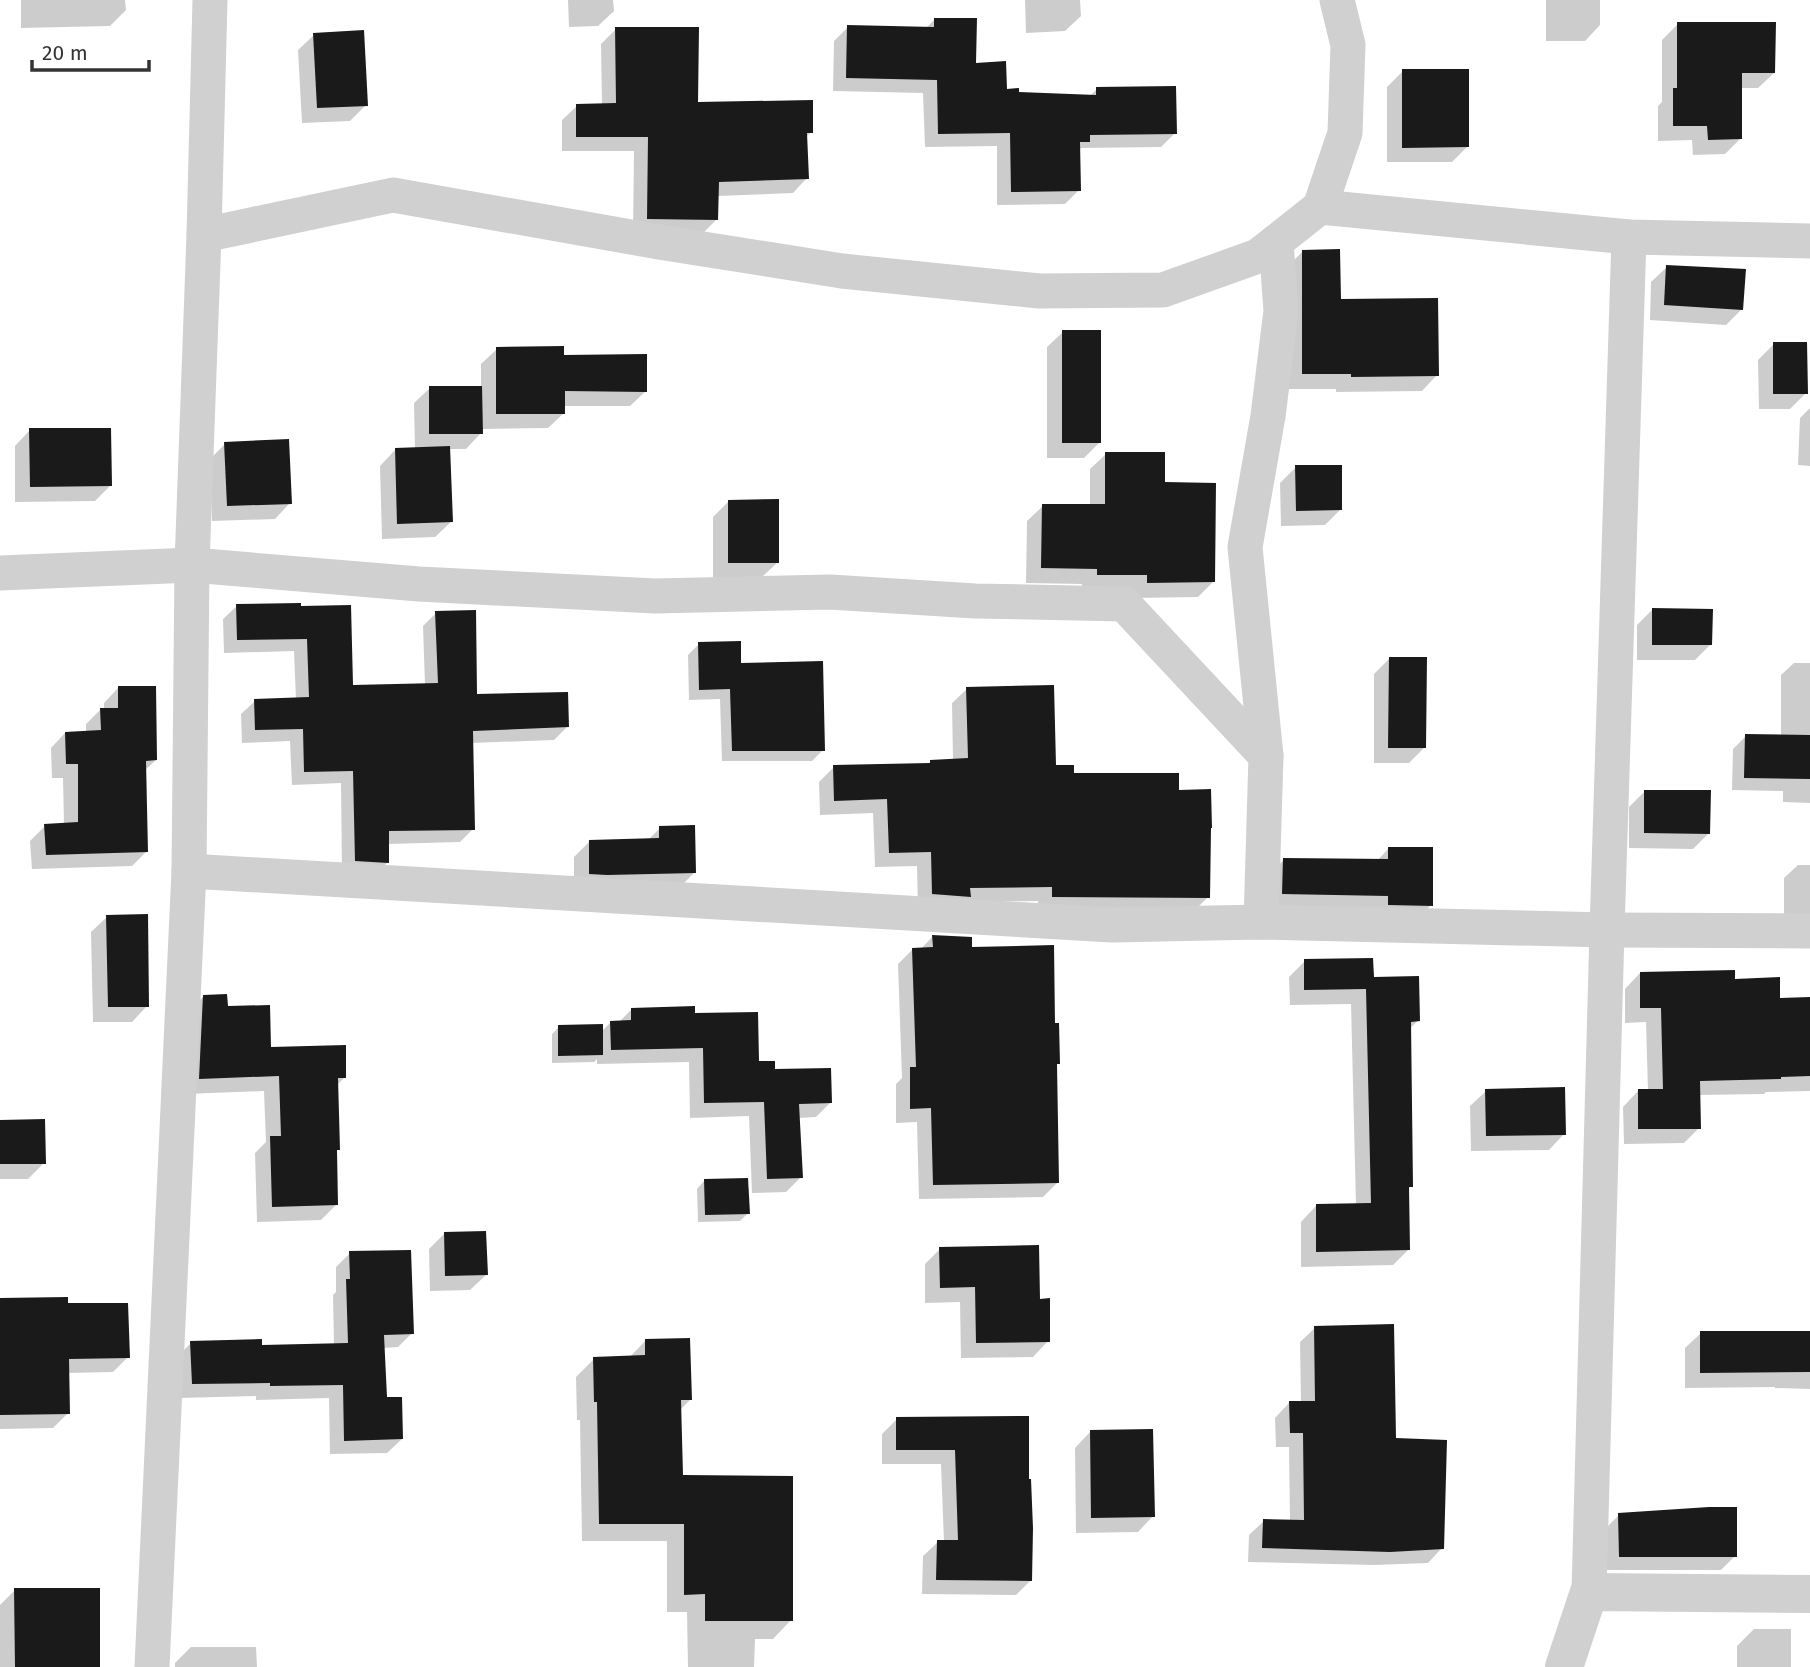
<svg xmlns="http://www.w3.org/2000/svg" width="1810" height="1667" font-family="'Fira Sans',sans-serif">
  <rect width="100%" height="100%" fill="#fff"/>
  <g fill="#0003">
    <path d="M21,0H125L126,10L110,26L21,28Z"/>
    <path d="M568,0H613L614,11L598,26L569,27Z"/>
    <path d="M1025,0H1080L1081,16L1065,31L1026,33Z"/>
    <path d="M1546,0H1600V25L1585,41H1546Z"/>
    <path d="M935,19L974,64L1005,90L1017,94L1089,97L1097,89L1175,133L1161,147L1081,148L1079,151V190L1065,204L997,205V146L925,147L923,93L833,91L834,41L848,27L926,28Z"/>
    <path d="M1678,24L1774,73L1758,88H1740V139L1725,154L1693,155L1692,140L1658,141V106L1662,102V40Z"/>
    <path d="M616,29L696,104L811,132L805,138L807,178L793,193L717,196V219L702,234L633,233L634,151H562V120L577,106L602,105L601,44Z"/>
    <path d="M314,35L366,105L350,121L302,123L298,50Z"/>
    <path d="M1403,71L1467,147L1452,162H1387V87Z"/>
    <path d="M1303,251L1339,301L1437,375L1422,391L1336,392V389H1287V267Z"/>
    <path d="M1667,267L1742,309L1726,325L1650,320L1651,282Z"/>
    <path d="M1063,332L1099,443L1084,458H1047V347Z"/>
    <path d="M1774,344L1806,393L1790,409H1759L1758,360Z"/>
    <path d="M497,349L563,357L646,391L630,406H563L564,413L548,428L481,429V433L466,449H448L451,522L435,537L382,539L380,466L395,450L415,449L414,403L430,388H481V364Z"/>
    <path d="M1810,408V466L1798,465L1800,418Z"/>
    <path d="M30,430L110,486L95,501L15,502V446Z"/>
    <path d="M225,444L290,503L275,519L212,521L210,459Z"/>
    <path d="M1106,454L1163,484L1214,581L1198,597L1132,598L1082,590V584L1026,583L1027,521L1043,506H1090V469Z"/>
    <path d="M1296,467L1341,509L1325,525L1281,526L1280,483Z"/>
    <path d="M728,502L778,562L762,577L713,578V517Z"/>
    <path d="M299,604L352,687L425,685L423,626L436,613L475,696L567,727L554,740L471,743L473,829L460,842L387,844L388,862L374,875L342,873L341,783L292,785L290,741L242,743L241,714L255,701L296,700L294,651L224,653L223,619L237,606Z"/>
    <path d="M1653,609L1711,644L1695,660H1637V625Z"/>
    <path d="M699,644L739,664L823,750L812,761H722L720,699L689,700L688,655Z"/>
    <path d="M1390,658L1424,748L1409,763H1374V674Z"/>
    <path d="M1794,663H1810V803L1783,802V791L1732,790L1733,749L1746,736H1781V675Z"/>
    <path d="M118,688L156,760L145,770L147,851L132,866L32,869L30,841L45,826L64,825L63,778H52L51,748L65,733L86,732V724L101,709H104V703Z"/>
    <path d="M967,689L1054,767L1072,775L1177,792L1208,897L1193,912L1038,911V901L963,902L918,909L917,866L875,867L873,813L820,815L819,782L834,767L928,765L931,761L953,760L952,703Z"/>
    <path d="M1645,791L1709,833L1693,849L1629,848V807Z"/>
    <path d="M660,828L695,872L679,888L574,889V857L589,842L648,840Z"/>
    <path d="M1388,849L1431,905L1415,921L1268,909V875L1284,860L1377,861Z"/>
    <path d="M1798,865H1810V921H1784V878Z"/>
    <path d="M107,917L147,1006L132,1022H93L91,932Z"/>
    <path d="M933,936L970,949L1054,1025L1058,1063L1055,1066L1058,1182L1043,1197L919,1199L917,1122L896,1123V1084L902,1078L898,964L913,949H921Z"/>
    <path d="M1305,961L1372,979L1418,1021L1409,1029L1411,1186L1407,1190L1408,1250L1393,1265L1301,1267V1222L1316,1206L1356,1205L1351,1004L1290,1005L1289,977Z"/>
    <path d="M1640,973L1778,999H1810V1091L1766,1092L1764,1094L1698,1095L1699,1128L1684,1143L1624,1144L1623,1107L1638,1091H1648L1646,1022L1625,1023V989Z"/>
    <path d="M204,996L226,1008L269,1048L344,1078L336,1086L335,1152L337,1204L321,1220L257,1222L255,1153L266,1142L264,1091L185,1094L188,1012Z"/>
    <path d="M632,1009L693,1015L758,1063L831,1102L816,1117L798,1118L801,1177L786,1192L752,1193L749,1116L690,1118L689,1062L597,1064V1059L594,1062L552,1063V1034L559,1027L601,1032L611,1022H619Z"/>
    <path d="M1486,1091L1564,1134L1549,1150L1471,1151L1470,1106Z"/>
    <path d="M0,1122L44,1163L28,1179H0Z"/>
    <path d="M704,1181L748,1213L740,1221L698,1222L697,1189Z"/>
    <path d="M444,1234L486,1275L470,1290L430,1291L429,1249Z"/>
    <path d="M940,1249L1038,1300L1048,1341L1033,1357L961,1358L960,1302L925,1303V1264Z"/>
    <path d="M350,1253L412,1333L398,1347L383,1348L385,1399L402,1439L387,1453L330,1454L329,1398L256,1400V1396L178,1398L177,1357L191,1343L260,1347L334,1346L333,1295L336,1292V1267Z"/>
    <path d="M0,1300L66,1305L128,1357L113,1372L67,1373L68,1413L53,1428L0,1429Z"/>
    <path d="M1315,1328L1395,1441L1442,1548L1428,1563L1374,1565L1248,1562L1249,1535L1264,1521H1290L1289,1447H1276L1275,1418L1289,1403H1301L1300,1342Z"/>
    <path d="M1701,1333H1810V1389L1775,1388V1387L1685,1388V1348Z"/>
    <path d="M645,1341L690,1400L680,1410L682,1477L791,1620L773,1639H755L754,1667H688L687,1612H667V1541H582L580,1420H577L576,1377L594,1359L629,1358Z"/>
    <path d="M1027,1418L1031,1580L1016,1595L922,1594L923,1556L938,1542H944L941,1464H882V1434L897,1419Z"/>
    <path d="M1090,1432L1153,1516L1138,1532L1076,1533L1075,1448Z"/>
    <path d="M1619,1515L1735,1556L1721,1570H1606L1605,1529Z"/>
    <path d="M15,1590L97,1667H0V1605Z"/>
    <path d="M1754,1629H1791V1667H1737V1646Z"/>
    <path d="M191,1647H256L257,1667H175V1663Z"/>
  </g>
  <g fill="#1a1a1a">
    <path d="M934,18H977L976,63L1006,61L1007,89L1019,88V92L1096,95V87L1176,86L1177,134L1090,135V142H1080L1081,191L1011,192L1010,133L938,134L937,80L846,78L847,25L934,27Z"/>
    <path d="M1677,22H1776L1775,73H1742V139L1708,140L1707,126H1673V88H1677Z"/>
    <path d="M615,27H699L698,102L813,100V133H807L809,179L719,182L718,220L647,219L648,137H576V104L616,103Z"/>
    <path d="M364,30L368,106L317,108L313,33Z"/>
    <path d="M1402,69H1469V147L1402,148Z"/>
    <path d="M1340,249L1341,299L1438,298L1439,376L1351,377V374H1302V250Z"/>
    <path d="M1666,265L1746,269L1743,310L1664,305Z"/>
    <rect x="1062" y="330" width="39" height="113"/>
    <path d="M1773,342H1807L1808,394H1773Z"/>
    <path d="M564,346V355L647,354V392L565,391V414H496V347Z"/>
    <path d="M429,386H482L483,434H429Z"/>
    <path d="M29,428H111L112,486L30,487Z"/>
    <path d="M289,439L292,504L227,506L224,442Z"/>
    <path d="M450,446L453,522L397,524L395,448Z"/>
    <path d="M1105,452H1165V482L1216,483L1215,582L1147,583V575H1097V569L1041,568L1042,504H1105Z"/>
    <path d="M1295,465H1342V510L1296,511Z"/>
    <path d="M779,499V563H728V500Z"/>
    <path d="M301,603V606L351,605L353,685L438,683L435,611L476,610L477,694L568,692L569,727L473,731L475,830L389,831V863L355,861L353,771L304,772L303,729L255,730L254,699L309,697L307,639L237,640L236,604Z"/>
    <path d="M1652,608L1713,609L1712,645H1652Z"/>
    <path d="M741,641V663L823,661L825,751H732L730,689L699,690L698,642Z"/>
    <path d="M1389,657H1427L1426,748H1388Z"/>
    <path d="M1054,685L1056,765H1074V773H1179V790L1211,789L1212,828H1211L1210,898L1052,897V887L970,888L971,897L932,894L931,852L889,853L887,799L834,801L833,765L930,763V760L968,758L966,687Z"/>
    <path d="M118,686H156L157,760L146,761L148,852L46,855L44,824L78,822V764H66L65,732L101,730L100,708H118Z"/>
    <path d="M1745,734L1810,735V779L1744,778Z"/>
    <path d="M1644,790H1711L1710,834L1644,833Z"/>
    <path d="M695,825L696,873L607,875L589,874V840L659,838V826Z"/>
    <path d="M1388,847H1433V906L1388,905V896L1282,894L1283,858L1388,859Z"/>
    <path d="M148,914L149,1007H108L106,915Z"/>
    <path d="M932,935L972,937V947L1054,945L1055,1023H1059L1060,1064H1057L1059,1183L933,1185L931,1108L910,1109V1067H916L912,948L933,947Z"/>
    <path d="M1373,958L1374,977L1419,976L1420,1021L1411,1022L1413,1187H1409L1410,1250L1316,1252V1204L1371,1203L1366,989L1304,990V959Z"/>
    <path d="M1735,970V979L1780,977V998L1810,997V1076L1781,1077V1079L1700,1081L1701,1129H1638V1089H1663L1661,1008H1640V972Z"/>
    <path d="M227,994L228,1006L270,1005L271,1047L346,1045V1078H338L340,1150H337L338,1205L272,1207L270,1136H281L279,1076L199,1079L203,995Z"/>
    <path d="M695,1006V1013L758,1012L759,1061H775V1069L831,1068L832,1103L799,1104L803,1178L767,1179L764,1102L704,1103L703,1048L611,1050L610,1021L631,1020V1008Z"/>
    <path d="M603,1024V1055L558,1056V1025Z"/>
    <path d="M1565,1087L1566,1135L1486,1136L1485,1089Z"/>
    <path d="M45,1119L46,1164H0V1120Z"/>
    <path d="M748,1178L750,1214L705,1215L704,1179Z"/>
    <path d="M486,1231L488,1275L445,1276L444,1232Z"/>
    <path d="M1039,1245L1040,1299L1050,1298V1342L976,1343L975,1287L940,1288L939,1247Z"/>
    <path d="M411,1250L414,1334L384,1335L387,1397H402L403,1439L344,1441L343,1385L270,1386V1383L192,1384L190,1341L262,1339V1345L348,1343L346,1279H350L349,1251Z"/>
    <path d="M68,1297V1303H128L130,1358L69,1359L70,1414L0,1415V1298Z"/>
    <path d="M1394,1324L1396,1438L1447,1440L1444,1549L1390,1552L1262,1548L1263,1519L1304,1520L1303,1433H1290L1289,1401H1315L1314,1326Z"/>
    <path d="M1700,1331H1810V1372L1700,1373Z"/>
    <path d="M690,1338L692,1400H681L683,1475L793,1476V1621H705V1594L684,1595V1524H599L597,1402H594L593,1357L645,1355V1339Z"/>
    <path d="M1029,1416V1479H1031L1033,1528L1032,1581L936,1580L937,1540H958L955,1450H896V1417Z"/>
    <path d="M1153,1429L1155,1517L1091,1518L1090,1430Z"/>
    <path d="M1709,1507H1737V1557H1619L1618,1513Z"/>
    <path d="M14,1588H100V1667H15Z"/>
  </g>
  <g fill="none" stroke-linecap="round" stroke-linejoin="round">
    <g stroke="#d0d0d0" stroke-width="35">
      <path d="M1320,207L1629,237L1810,241"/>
      <path d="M204,235L393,195L659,242L842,271L1039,291L1163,290L1258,256L1320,207L1345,133L1348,45L1337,0"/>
      <path d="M0,573L192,565L419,584L655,596L830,592L975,601L1124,604L1266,756L1261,922"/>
      <path d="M1266,756L1245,547L1268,416L1281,311L1276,242"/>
      <path d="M189,871L1112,925L1261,922L1607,930L1810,931"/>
      <path d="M1589,1592L1607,930L1629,237"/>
      <path d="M152,1667L189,871L192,565L204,235L210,0"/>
    </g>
    <path stroke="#d0d0d0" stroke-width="38" d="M1564,1667L1589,1592L1810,1594"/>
  </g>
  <path d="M32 60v10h117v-10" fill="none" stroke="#333333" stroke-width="3.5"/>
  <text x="42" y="60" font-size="21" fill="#333333" stroke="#ffffff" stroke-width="5" paint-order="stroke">20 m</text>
</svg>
